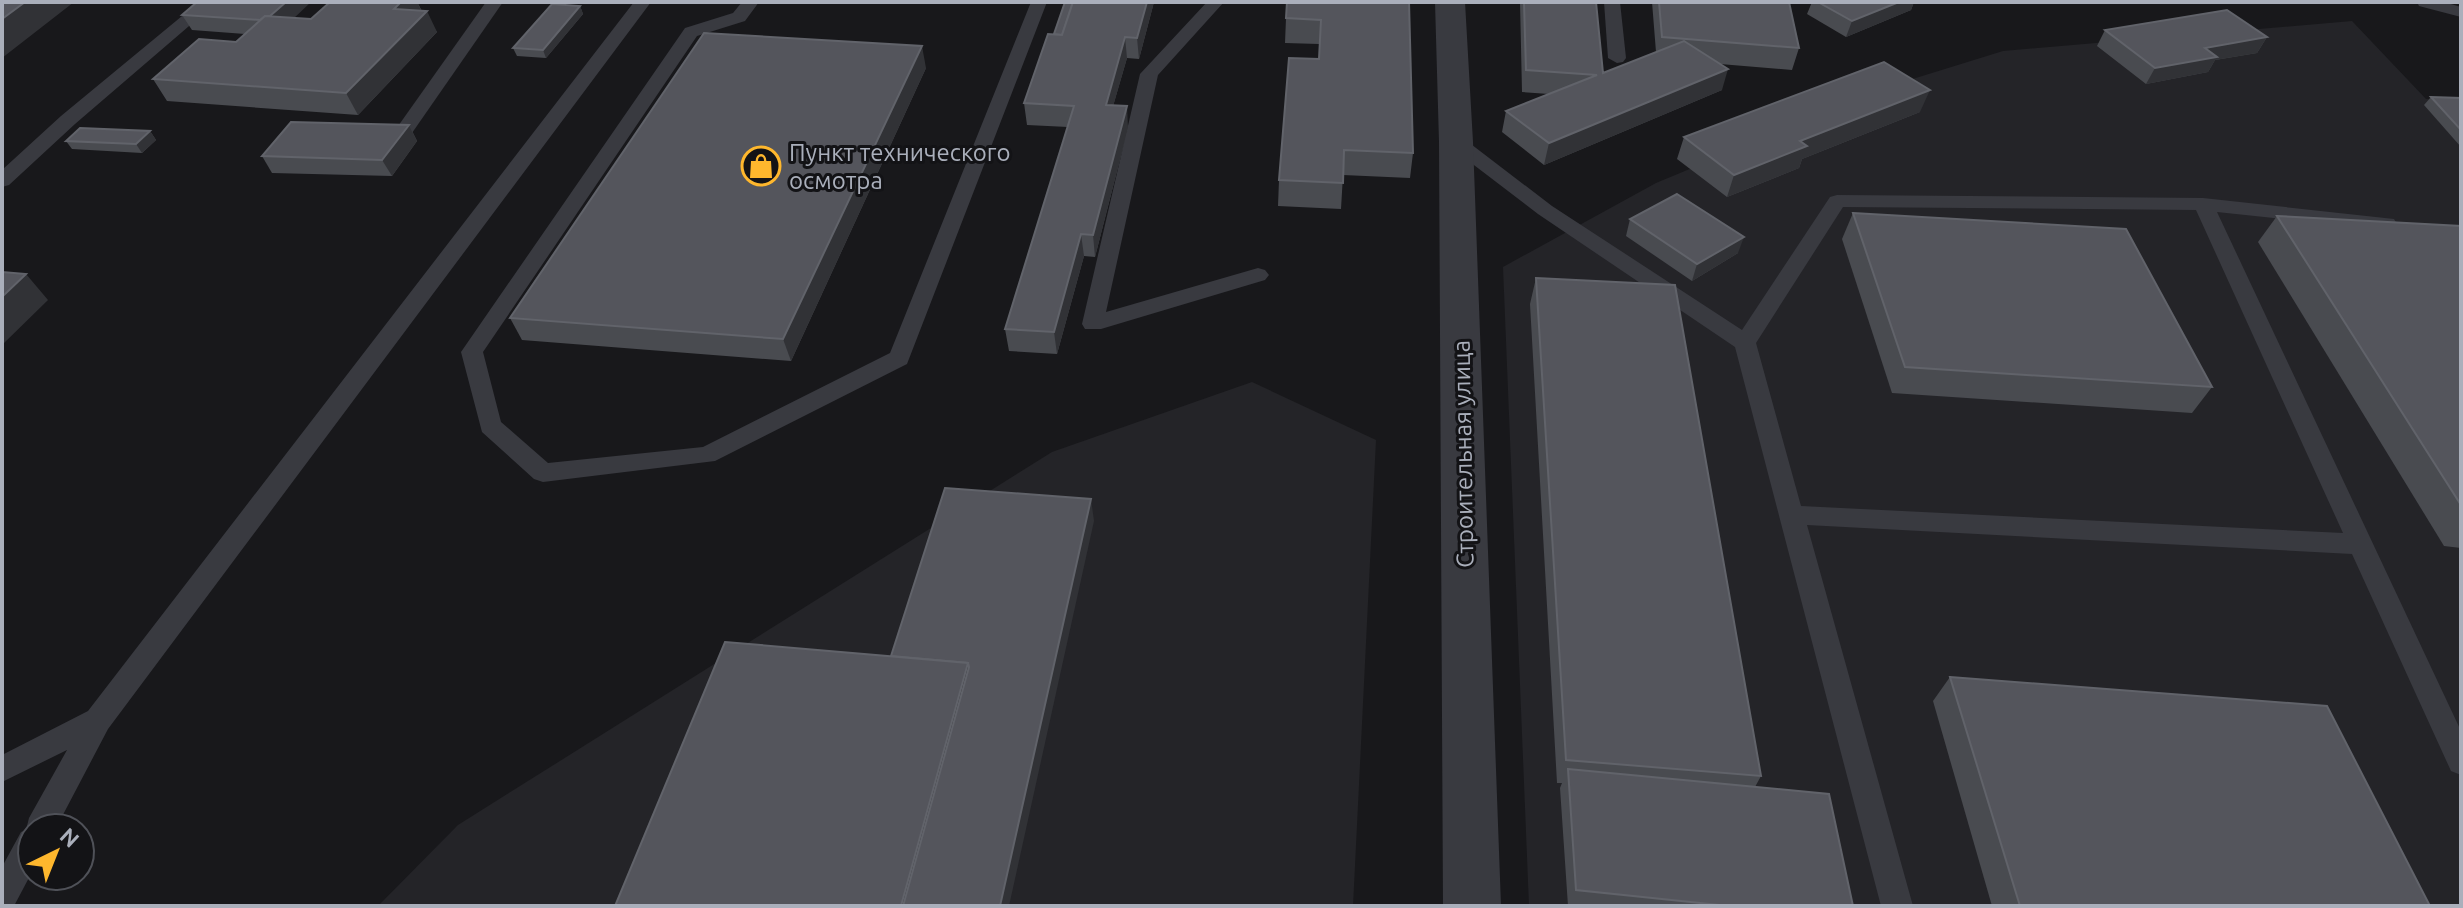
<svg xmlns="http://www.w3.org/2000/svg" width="2463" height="908" font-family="Ubuntu,sans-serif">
  <rect width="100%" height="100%" fill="#18181b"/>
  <g fill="#242428">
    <path d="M2352,21L2426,99L2461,100V906H1529L1503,267L1656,183L1890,86L2003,51Z"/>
    <path d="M1252,382L1376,440L1353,906H378L458,825L1052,452Z"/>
  </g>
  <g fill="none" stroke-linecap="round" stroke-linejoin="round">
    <g fill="#393a40" fill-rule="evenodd">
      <path d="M199,2H217L75,124L9,185L2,187V170L61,116Z"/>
      <path d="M486,2H503L412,133H398L396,129Z"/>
      <path d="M634,2H651L108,729L56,828H32V872L14,906H2V867L21,832L26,830L29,818L67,750L2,782V755L88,711Z"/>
      <path d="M742,2H759L745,21L697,36L483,352L501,422L548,463L703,447L890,353L1031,2H1047L907,364L715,461L543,482L534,479L482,432L461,352L685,28L733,13Z"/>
      <path d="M1207,2H1224L1158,75L1106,312L1258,268L1265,270L1269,275L1265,280L1101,329H1085L1082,324L1140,74Z"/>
      <path d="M1604,2H1620L1626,58L1623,62L1617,63L1608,58Z"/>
      <path d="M2417,2H2444L2461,7V17L2419,6Z"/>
      <path d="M1456,136L1463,138L1552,206L1742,330L1830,197L1837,195L2203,198L2394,219L2397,224L2387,230L2217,212L2461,731V775L2451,771L2352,554L1807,525L1913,906H1881L1735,347L1538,214L1449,146L1446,142ZM1843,207L2196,210L2343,533L1801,506L1756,343Z"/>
    </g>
    <path fill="#393a40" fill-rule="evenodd" d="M1435,2H1465L1473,142L1501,906H1443L1439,142Z"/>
  </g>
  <g fill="#494b50">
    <path d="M417,2L422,11L437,32L358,115L167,101L153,79L236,42L245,34L192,30L182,15L311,19Z"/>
    <path d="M1065,2H1154L1139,59L1127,58L1113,106L1128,128L1095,257L1084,256L1057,354L1009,351L1005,329L1068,127L1027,125L1024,103L1054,34Z"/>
    <path d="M1409,2L1413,153L1410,178L1343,175L1341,209L1278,206L1279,180L1319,59V44L1285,43L1286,18Z"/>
    <path d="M1520,2H1596L1603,73L1656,52L1652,2H1789L1799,48L1792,70L1720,64L1722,90L1544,165L1502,132L1506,111L1549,94L1522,92Z"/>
    <path d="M1812,2H1914L1911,10L1846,37L1807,14Z"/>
    <path d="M580,6L583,14L546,58L517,56L513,48Z"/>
    <path d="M2105,30L2267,37L2257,53L2215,60L2208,72L2146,84L2097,46Z"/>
    <path d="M926,68L791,361L522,340L510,318Z"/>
    <path d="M2431,97L2461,98V147L2424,105Z"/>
    <path d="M1920,112L1802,159L1799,168L1727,197L1677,159L1684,137Z"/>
    <path d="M409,125L417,141L392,176L272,173L262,156Z"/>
    <path d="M150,131L156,140L142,153L72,149L66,141Z"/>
    <path d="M1853,213L2212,387L2192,413L1892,393L1842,239Z"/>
    <path d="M2277,216L2461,226V548L2444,546L2258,242Z"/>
    <path d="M1630,219L1738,253L1692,281L1626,236Z"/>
    <path d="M1536,278L1761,776L1755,787L1853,906H1568L1560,788L1562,783H1557L1530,304Z"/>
    <path d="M1950,677L2430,906H1992L1933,701Z"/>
  </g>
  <g fill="#313236">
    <path d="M25,2H74L2,58V19Z"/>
    <path d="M286,2H311L275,36L266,20Z"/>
    <path d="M401,2H417L422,12L394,9Z"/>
    <path d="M1147,2H1154L1139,59L1137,38Z"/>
    <path d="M1899,2H1914L1911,10L1846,37L1852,21Z"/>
    <path d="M580,6L583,14L546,58L543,50Z"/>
    <path d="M427,11L437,32L358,115L346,93Z"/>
    <path d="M1125,37L1127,58L1107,127L1106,105Z"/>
    <path d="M2267,37L2257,53L2215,60L2208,72L2146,84L2155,68L2205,48Z"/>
    <path d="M922,46L926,68L791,361L783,339Z"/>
    <path d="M1728,69L1722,90L1544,165L1549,143Z"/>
    <path d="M1930,90L1920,112L1802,159L1799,168L1727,197L1734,175L1800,141Z"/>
    <path d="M1127,106L1128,128L1095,257L1093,235Z"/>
    <path d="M409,125L417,141L392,176L382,160Z"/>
    <path d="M150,131L156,140L142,153L136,144Z"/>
    <path d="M1081,234L1084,256L1057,354L1054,332Z"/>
    <path d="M1744,237L1738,253L1692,281L1697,264Z"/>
    <path d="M26,274L48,300L2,345V297Z"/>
    <path d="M1091,499L1094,521L1009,906H1000Z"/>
    <path d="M968,663L974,687L916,906H901Z"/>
  </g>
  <g fill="#54555c" stroke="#61636a" stroke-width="2">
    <path d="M2,2H25L2,19Z"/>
    <path d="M197,2H286L270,16H265L260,20L182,15Z"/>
    <path d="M330,2H401L394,9L427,11L346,93L153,79L199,39L236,42L265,16L311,19Z"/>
    <path d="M1065,2H1073L1062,35L1054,34Z"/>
    <path d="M1073,2H1147L1137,38L1125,37L1106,105L1127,106L1093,235L1081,234L1054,332L1005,329L1074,106L1024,103L1048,34L1062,35Z"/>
    <path d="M1287,2H1409L1413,153L1344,150L1343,183L1279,180L1289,58L1319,59L1321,20L1286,18Z"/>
    <path d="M1524,2H1596L1603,73L1684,41L1728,69L1549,143L1506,111L1597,75L1526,70Z"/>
    <path d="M1659,2H1789L1799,48L1662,37Z"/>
    <path d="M1818,2H1899L1852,21Z"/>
    <path d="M552,4L580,6L543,50L513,48Z"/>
    <path d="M2227,10L2267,37L2205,48L2217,57L2155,68L2105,30Z"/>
    <path d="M704,33L922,46L783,339L510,318Z"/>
    <path d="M1884,62L1930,90L1800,141L1807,146L1734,175L1684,137Z"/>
    <path d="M2431,97L2461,98V130Z"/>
    <path d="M291,122L409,125L382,160L262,156Z"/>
    <path d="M80,128L150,131L136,144L66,141Z"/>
    <path d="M1677,194L1744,237L1697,264L1630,219Z"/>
    <path d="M1853,213L2126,229L2212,387L1905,367Z"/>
    <path d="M2277,216L2461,226V505Z"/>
    <path d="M2,272L26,274L2,297Z"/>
    <path d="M1536,278L1675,285L1761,776L1566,760Z"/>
    <path d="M945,488L1091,499L1000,906H903L969,667L968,663L891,656Z"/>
    <path d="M725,642L968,663L901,906H615Z"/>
    <path d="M1950,677L2327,706L2430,906H2020Z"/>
    <path d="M1568,769L1829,794L1853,906H1729L1576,890Z"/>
  </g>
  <defs>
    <symbol id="shop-ring" viewBox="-11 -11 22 22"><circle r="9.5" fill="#131316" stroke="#feb72d" stroke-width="1.5"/><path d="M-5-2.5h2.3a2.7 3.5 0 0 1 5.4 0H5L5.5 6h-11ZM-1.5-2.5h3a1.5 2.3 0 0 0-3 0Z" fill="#feb72d"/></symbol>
  </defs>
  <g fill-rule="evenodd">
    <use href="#shop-ring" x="739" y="144" width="44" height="44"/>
  </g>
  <g text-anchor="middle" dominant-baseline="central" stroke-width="6" stroke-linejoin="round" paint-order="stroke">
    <g font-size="24" fill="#aaafbb" stroke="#131316" text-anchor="start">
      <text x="789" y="152">Пункт технического<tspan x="789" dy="28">осмотра</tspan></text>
    </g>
    <g font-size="24" fill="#aaafbb" stroke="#131316">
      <text transform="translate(1463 454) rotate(-91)">Строительная улица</text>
    </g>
  </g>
  <rect width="2463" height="908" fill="none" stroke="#aaafbb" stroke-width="8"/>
  <g transform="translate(56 852) rotate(43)"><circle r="38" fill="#131316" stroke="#4f5158" stroke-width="2"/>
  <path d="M0-6L14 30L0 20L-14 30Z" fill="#feb72d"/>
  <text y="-12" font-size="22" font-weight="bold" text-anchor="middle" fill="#aaafbb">N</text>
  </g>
</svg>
